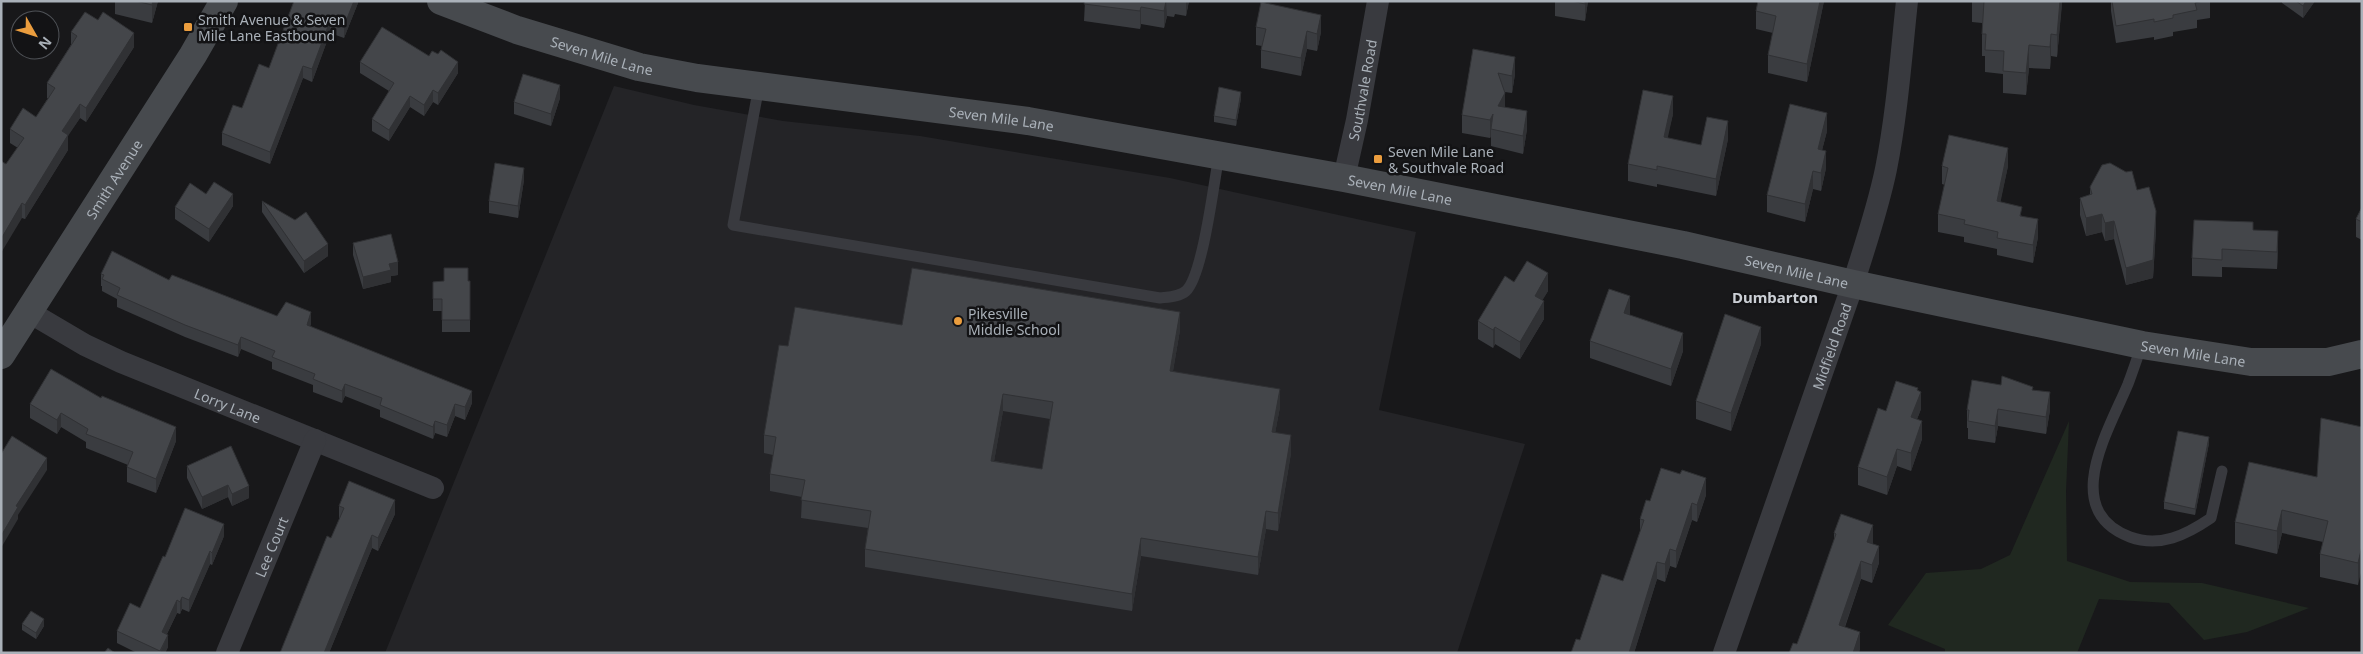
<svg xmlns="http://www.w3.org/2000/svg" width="2363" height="654" font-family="'Noto Sans',sans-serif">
  <rect width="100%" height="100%" fill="#18181a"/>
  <path fill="#242427" d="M614,86L694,105L783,121L920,136L1170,178L1416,232L1379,410L1525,444L1457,653H385Z"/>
  <path fill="#202820" d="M2069,421L2066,491L2067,561L2130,582L2202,583L2309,608L2247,632L2204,640L2169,603L2099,599L2077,653H1945V649L1888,625L1926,573L1981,569L2010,555Z"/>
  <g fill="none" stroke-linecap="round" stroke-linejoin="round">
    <g stroke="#393a3f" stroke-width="11">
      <path d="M759,86L733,225L1160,298C1168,297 1179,297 1186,291C1203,275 1214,182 1219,155"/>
      <path d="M2142,345C2137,358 2133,371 2128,384C2109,430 2059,510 2130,537C2160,548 2186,535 2211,518L2222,471"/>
    </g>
    <g stroke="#393a3f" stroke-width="22">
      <path id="s1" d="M1344,178L1357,120L1378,1"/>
      <path id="s2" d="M29,312L85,345L121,362L433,488"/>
      <path id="s3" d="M227,653L315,440"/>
      <path id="s4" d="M1724,653L1853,284C1865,246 1878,208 1886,169C1897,114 1901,57 1907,1"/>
    </g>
    <g stroke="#474a4e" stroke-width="28">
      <path id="s5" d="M441,1L517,30L639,67L697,78L1028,121L1344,178L1683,245L1853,284L2142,345L2251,362H2328L2362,354"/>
      <path id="s6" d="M1,355L193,55L224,1"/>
    </g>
  </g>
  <g fill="#3a3c40" fill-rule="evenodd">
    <path d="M115,1H158L152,23L115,14Z"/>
    <path d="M294,1H358V3L344,38L330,33L312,82L303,78L270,164L222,145V133L242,108L269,68Z"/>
    <path d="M1085,1H1189L1186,16L1175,14L1174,17L1167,16L1164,28L1141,24L1140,29L1084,21Z"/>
    <path d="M1555,1H1588L1585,21L1555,16Z"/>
    <path d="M1758,1H1824L1807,82L1768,73V55L1773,33L1756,29V11Z"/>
    <path d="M1972,1H2062L2057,57L2051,56L2050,69L2029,68L2026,95L2003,93V74L1985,72V56H1982V23L1972,22Z"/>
    <path d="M2111,1H2210V18L2197,20V28L2173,32V36L2154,40V37L2116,43L2111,11Z"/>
    <path d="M2282,1H2315L2303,18L2282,3Z"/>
    <path d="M1256,27L1321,32L1317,51L1307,49L1301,76L1261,68V50L1262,46L1256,45Z"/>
    <path d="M71,32L134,47L86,122L80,118L68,135V150L25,219L22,218L6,164L18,148L10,143V129L36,117L48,98H47V83L71,45Z"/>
    <path d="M1473,49L1515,74L1512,93L1505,92V107L1527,129L1523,154L1491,146V136L1490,138L1462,133V115Z"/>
    <path d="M429,56L458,73L438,105L433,102L424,116L410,107L389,141L372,131V119L389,91L360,73V62Z"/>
    <path d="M560,98L551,126L514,114V102Z"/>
    <path d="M1241,98L1236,126L1214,122V116Z"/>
    <path d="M1673,114L1667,138L1701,145L1728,139L1716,196L1657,184V187L1628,181V164Z"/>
    <path d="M1827,131L1822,150L1826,168L1821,191L1813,189L1805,222L1767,212V195Z"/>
    <path d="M1942,166H2008L2000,202L2022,216L2038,237L2033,263L1997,255V249L1964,242V237L1938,232V214L1945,185L1942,184Z"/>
    <path d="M524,180L518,218L489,213V201Z"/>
    <path d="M2090,187L2137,190L2156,229L2153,278L2126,285L2114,239L2105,241L2102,232L2086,236L2080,215V198L2090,195Z"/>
    <path d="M206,194L233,206L209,242L175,219V207Z"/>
    <path d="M262,201L328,256L304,273L262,212Z"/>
    <path d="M2362,207V240L2356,237V219Z"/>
    <path d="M2253,230L2278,249L2277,269L2222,267V277L2192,276V258Z"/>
    <path d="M353,243L398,275L391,276V282L363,289L353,255Z"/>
    <path d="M101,274L169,280L277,316L311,324L310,326L472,403L465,420L455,416L447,437L435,433L433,439L380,417V410L345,396L342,403L313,392V385L272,369V362L241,349L238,357L185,337L117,307V299L102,291V286H101Z"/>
    <path d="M444,281H470V332H442V311H433V282Z"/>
    <path d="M1514,282L1548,291L1542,300L1544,319L1520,359L1495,344L1493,348L1478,339V321Z"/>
    <path d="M1629,315L1683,351L1671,386L1590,358V341Z"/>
    <path d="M902,325L1180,330L1173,371L1280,407L1275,433L1291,453L1278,531L1266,529L1258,575L1141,556L1132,611L865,567V549L868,528L801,518L802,497L770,491V474L773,455L764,453V435L788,346ZM1003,411L1050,419L1042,469L994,461Z"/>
    <path d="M1761,344L1731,431L1696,419V401Z"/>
    <path d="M1918,390L1921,409L1917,419L1922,439L1911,471L1897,466L1887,495L1858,485V467Z"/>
    <path d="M2033,391L2050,410L2046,434L1998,426L1995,443L1968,439V428H1967V410Z"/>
    <path d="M101,398L176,441L156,493L127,482V467L128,465L86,448V442L61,427L57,434L30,418V404Z"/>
    <path d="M2362,427L2358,585L2320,577V554L2323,542L2282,533L2277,554L2235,544V522L2317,477Z"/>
    <path d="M2209,443L2195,515L2164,509V502Z"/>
    <path d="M231,446L249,498L232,506L228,497L202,509L187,478V466Z"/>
    <path d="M1680,474L1706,495L1697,522L1692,520L1676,568L1670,566L1665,582L1657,579L1634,653H1571L1623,581L1640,532V519L1650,501Z"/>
    <path d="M339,506L395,514L378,551L372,548L329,653H280L339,520Z"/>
    <path d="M1834,533L1873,544L1879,563L1872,583L1861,579L1845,627L1860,650L1789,653L1797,644L1808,614L1834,540Z"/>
    <path d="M224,536L212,565L210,564L189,612L182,609L180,614L177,613L167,634L168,647L165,653H137L117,643V631L140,608L165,557Z"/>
    <path d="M22,624L44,626L36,639L22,630Z"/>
  </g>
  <g fill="#303134">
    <path d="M153,1H158L152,23V5Z"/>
    <path d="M354,1H358V3L344,38V26Z"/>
    <path d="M1166,1L1167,16L1164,28V11Z"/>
    <path d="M1186,1H1189L1186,16Z"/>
    <path d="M1585,1H1588L1585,21Z"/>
    <path d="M1820,1H1824L1807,82V64Z"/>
    <path d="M2060,1H2062V5L2057,57V35Z"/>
    <path d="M2306,1H2315L2303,18V6Z"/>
    <path d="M1141,7V24L1140,29V11Z"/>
    <path d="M1321,15V32L1317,51V34Z"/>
    <path d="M330,21V33L312,82V69Z"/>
    <path d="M1307,31V49L1301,76V58Z"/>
    <path d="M134,33V47L86,122V108Z"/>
    <path d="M2051,34V56L2050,69V47Z"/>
    <path d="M2029,45V68L2026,95V73Z"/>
    <path d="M1515,57V74L1512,93V76Z"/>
    <path d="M458,62V73L438,105V93Z"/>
    <path d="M303,66V78L270,164V152Z"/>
    <path d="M560,85V98L551,126V114Z"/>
    <path d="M433,90V102L424,116V105Z"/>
    <path d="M1241,92V98L1236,126V120Z"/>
    <path d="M1505,93V110L1498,106Z"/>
    <path d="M410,96V107L389,141V130Z"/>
    <path d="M1673,96V114L1664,155V137Z"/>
    <path d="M80,104V118L62,145V131Z"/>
    <path d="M1527,111V129L1523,154V136Z"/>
    <path d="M1827,113V131L1818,166V149Z"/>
    <path d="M1493,114L1491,129V136L1490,138V120Z"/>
    <path d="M1728,121V139L1716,196V179Z"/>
    <path d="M68,135V150L25,219V205Z"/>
    <path d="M2008,148V166L1997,219V201Z"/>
    <path d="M1826,151V168L1821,191V173Z"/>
    <path d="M524,168V180L518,218V206Z"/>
    <path d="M1813,171V189L1805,222V204Z"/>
    <path d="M233,194V206L209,242V229Z"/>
    <path d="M22,203V218L1,253V239Z"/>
    <path d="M2156,211V229L2153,278L2126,285V268Z"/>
    <path d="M2102,214V232L2086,236V218Z"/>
    <path d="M2038,219V237L2033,263V245Z"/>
    <path d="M2114,221V239L2105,241V223Z"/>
    <path d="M2278,231V249L2277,269V252Z"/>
    <path d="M328,244V256L304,273V261Z"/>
    <path d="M398,262V275L391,276V282L363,289V277L389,264Z"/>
    <path d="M1548,273V291L1535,313V296Z"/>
    <path d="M1630,296V314L1624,331V313Z"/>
    <path d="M1544,301V319L1520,359V342Z"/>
    <path d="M311,312V324L307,337V325Z"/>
    <path d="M1180,312V330L1170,388V371Z"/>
    <path d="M1495,327V344L1493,348V330Z"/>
    <path d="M1761,327V344L1731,431V413Z"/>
    <path d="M1683,333V351L1671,386V369Z"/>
    <path d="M241,337V349L238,357V345Z"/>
    <path d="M345,384V396L342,403V391Z"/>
    <path d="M1918,388V400L1921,392V409L1911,435V417Z"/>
    <path d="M1280,389V407L1272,450V432Z"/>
    <path d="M472,391V403L465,420V407Z"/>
    <path d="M2050,392V410L2046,434V417Z"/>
    <path d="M1003,394V411L991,479V461Z"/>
    <path d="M455,404V416L447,437V425Z"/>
    <path d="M1998,409V426L1995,443V426Z"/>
    <path d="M61,413V427L57,434V420Z"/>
    <path d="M435,421V433L433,439V427Z"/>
    <path d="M1922,421V439L1911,471V453Z"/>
    <path d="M176,427V441L156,493V479Z"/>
    <path d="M1291,435V453L1278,531V513Z"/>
    <path d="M2209,437V443L2195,515V509Z"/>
    <path d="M1897,449V466L1887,495V477Z"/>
    <path d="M47,458V470L18,515V519L1,548V536L16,506Z"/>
    <path d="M1706,478V495L1697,522V505Z"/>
    <path d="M228,485V497L202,509V497Z"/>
    <path d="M249,486V498L232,506V494Z"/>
    <path d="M395,500V514L378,551V538Z"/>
    <path d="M1692,503V520L1676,568V551Z"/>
    <path d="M2282,510V533L2277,554V531Z"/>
    <path d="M1266,511V529L1258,575V557Z"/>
    <path d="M224,524V536L212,565V553Z"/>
    <path d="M1873,525V543L1867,559V542Z"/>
    <path d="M372,535V548L329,653H324Z"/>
    <path d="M1141,538V556L1132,611V594Z"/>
    <path d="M1879,546V563L1872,583V565Z"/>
    <path d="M2362,546V569L2358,585V563Z"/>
    <path d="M1670,549V566L1665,582V564Z"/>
    <path d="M210,551V564L189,612V600Z"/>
    <path d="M1861,561V579L1839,643V625Z"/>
    <path d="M1657,562V579L1634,653H1629Z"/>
    <path d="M182,597V609L180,614V602Z"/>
    <path d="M177,600V613L162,644V632Z"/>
    <path d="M44,619V626L36,639V633Z"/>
    <path d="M1860,632V650L1859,653H1853Z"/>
    <path d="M168,635V647L165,653H160Z"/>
  </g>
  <g fill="#44464a" stroke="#303134" fill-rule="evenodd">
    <path d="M136,1H153L152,5Z"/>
    <path d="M294,1H354L344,26L330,21L312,69L303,66L270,152L222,133L233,105L242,108L259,64L269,68Z"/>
    <path d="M1085,1H1166L1164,11L1141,7L1140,11L1084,4Z"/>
    <path d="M1572,1H1585V4Z"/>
    <path d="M1758,1H1820L1807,64L1768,55L1776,16L1756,11Z"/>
    <path d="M1984,1H2060L2057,35L2051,34L2050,47L2029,45L2026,73L2003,71L2004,51L1985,50L1986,34H1982Z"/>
    <path d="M2112,1H2203L2195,3L2197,10L2173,15V18L2154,22V19L2116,26Z"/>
    <path d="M2296,1H2306L2303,6Z"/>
    <path d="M1261,2L1321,15L1317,34L1307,31L1301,58L1261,50L1266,29L1256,27Z"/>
    <path d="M85,12L98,20L103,12L134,33L86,108L80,104L62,131L68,135L25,205L22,203L1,239V161L6,164L24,138L10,129L23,108L36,117L55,88L47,83L77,36L71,32Z"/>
    <path d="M382,27L429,56L432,51L438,54L441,50L458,62L438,93L433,90L424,105L410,96L389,130L372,119L394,83L360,62Z"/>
    <path d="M1473,49L1515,57L1512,76L1498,73L1505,93L1498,106L1527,111L1523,136L1491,129L1493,114L1490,120L1462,115Z"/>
    <path d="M523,74L560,85L551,114L514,102Z"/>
    <path d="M1219,87L1241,92L1236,120L1214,116Z"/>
    <path d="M1643,90L1673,96L1664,137L1701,145L1707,117L1728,121L1716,179L1657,166V170L1628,164Z"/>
    <path d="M1790,104L1827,113L1818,149L1826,151L1821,173L1813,171L1805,204L1767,195Z"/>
    <path d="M1949,135L2008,148L1997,201L2022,207L2020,216L2038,219L2033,245L1997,238L1998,232L1964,224L1965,220L1938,214L1948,168L1942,166Z"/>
    <path d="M495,163L524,168L518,206L489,201Z"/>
    <path d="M2110,163L2126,172L2132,171L2137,190L2149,187L2156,211L2153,260L2126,268L2114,221L2105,223L2102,214L2086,218L2080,198L2092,194L2090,187L2102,165Z"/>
    <path d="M214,182L233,194L209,229L175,207L190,183L206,194Z"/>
    <path d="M262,201L295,220L306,212L328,244L304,261Z"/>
    <path d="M2362,207V222L2356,219Z"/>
    <path d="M2194,220L2253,222V230L2278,231L2277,252L2222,249V260L2192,258Z"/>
    <path d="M391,234L398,262L389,264L391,270L363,277L353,243Z"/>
    <path d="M112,251L169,280L172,275L277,316L286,302L311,312L307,325L472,391L465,407L455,404L447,425L435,421L433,427L380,405L382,398L345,384L342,391L313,379L315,374L272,357L275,351L241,337L238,345L185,325L117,295L120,288L102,279L104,275L101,274Z"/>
    <path d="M1527,261L1548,273L1535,296L1544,301L1520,342L1495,327L1493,330L1478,321L1505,276L1514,282Z"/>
    <path d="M444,268H468V281H470V320H442V299H433V282L444,281Z"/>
    <path d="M912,268L1180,312L1170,371L1280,389L1272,432L1291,435L1278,513L1266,511L1258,557L1141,538L1132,594L865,549L871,511L801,500L805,480L770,474L776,437L764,435L779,345L788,346L795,307L902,325ZM1003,394L1053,402L1042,469L991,461Z"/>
    <path d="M1609,289L1630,296L1624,313L1683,333L1671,369L1590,341Z"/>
    <path d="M1725,314L1761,327L1731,413L1696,401Z"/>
    <path d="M51,369L101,398L102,396L176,427L156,479L127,467L133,452L86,434L88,429L61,413L57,420L30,404Z"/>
    <path d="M2002,376L2033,387L2032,390L2050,392L2046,417L1998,409L1995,426L1968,421L1969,410H1967L1972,380L2001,385Z"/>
    <path d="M1896,381L1918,388L1917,390L1921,392L1911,417L1922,421L1911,453L1897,449L1887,477L1858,467L1878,408L1886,411Z"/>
    <path d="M2321,418L2362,427V546L2358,563L2320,554L2328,521L2282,510L2277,531L2235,522L2249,462L2317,477Z"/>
    <path d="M2178,431L2209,437L2195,509L2164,502Z"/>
    <path d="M12,436L47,458L16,506L18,507L1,536V454Z"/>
    <path d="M231,446L249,486L232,494L228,485L202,497L187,466Z"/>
    <path d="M1661,468L1680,474L1682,470L1706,478L1697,505L1692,503L1676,551L1670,549L1665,564L1657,562L1629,653H1571L1576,639L1580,640L1602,574L1623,581L1644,520L1640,519L1646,500L1650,501Z"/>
    <path d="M349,481L395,500L378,538L372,535L324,653H280L327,536L331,538L344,508L339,506Z"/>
    <path d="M185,508L224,524L212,553L210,551L189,600L182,597L180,602L177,600L162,632L168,635L160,651L117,631L130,603L140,608L163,556L165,557Z"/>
    <path d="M1841,514L1873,525L1867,542L1879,546L1872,565L1861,561L1839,625L1860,632L1853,653H1789L1793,643L1797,644L1808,614L1836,534L1834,533Z"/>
    <path d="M31,611L44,619L36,633L22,624Z"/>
    <path d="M108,648L115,653H104Z"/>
  </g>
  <g fill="#eb9d3e" stroke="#131315" stroke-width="2">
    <rect x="183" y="22" width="10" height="10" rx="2.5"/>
    <rect x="1373" y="154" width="10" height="10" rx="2.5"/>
    <circle cx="958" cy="321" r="5"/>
  </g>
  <g text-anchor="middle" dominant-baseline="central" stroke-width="5" stroke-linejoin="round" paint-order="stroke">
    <g font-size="14" fill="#aab1b9" stroke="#131315" text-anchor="start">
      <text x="198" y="19">Smith Avenue &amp; Seven<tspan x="198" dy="16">Mile Lane Eastbound</tspan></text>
      <text x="1388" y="151">Seven Mile Lane<tspan x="1388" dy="16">&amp; Southvale Road</tspan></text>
      <text x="968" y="313">Pikesville<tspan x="968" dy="16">Middle School</tspan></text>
    </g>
    <g font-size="14" fill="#aab1b9" stroke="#131315">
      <text stroke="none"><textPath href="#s5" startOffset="170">Seven Mile Lane</textPath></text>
      <text stroke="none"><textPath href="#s1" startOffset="90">Southvale Road</textPath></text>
      <text stroke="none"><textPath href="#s5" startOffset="575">Seven Mile Lane</textPath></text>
      <text stroke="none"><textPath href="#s6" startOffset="209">Smith Avenue</textPath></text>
      <text stroke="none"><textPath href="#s5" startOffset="980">Seven Mile Lane</textPath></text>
      <text stroke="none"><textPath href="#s5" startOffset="1385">Seven Mile Lane</textPath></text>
      <text stroke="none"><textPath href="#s4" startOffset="325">Midfield Road</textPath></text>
      <text stroke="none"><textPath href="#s5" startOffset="1790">Seven Mile Lane</textPath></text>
      <text stroke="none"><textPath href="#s2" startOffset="220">Lorry Lane</textPath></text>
      <text stroke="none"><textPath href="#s3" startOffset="115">Lee Court</textPath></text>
    </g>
    <g font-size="15" font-weight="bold" fill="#cbcfd5" stroke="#131315">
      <text x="1775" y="297">Dumbarton</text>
    </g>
  </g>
  <rect width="2363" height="654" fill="none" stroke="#aab1b9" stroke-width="5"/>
  <g transform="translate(35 35) rotate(129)"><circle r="24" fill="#131315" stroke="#4f5257"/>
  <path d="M0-4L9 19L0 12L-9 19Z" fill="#eb9d3e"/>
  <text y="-8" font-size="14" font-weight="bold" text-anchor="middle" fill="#aab1b9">N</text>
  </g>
</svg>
